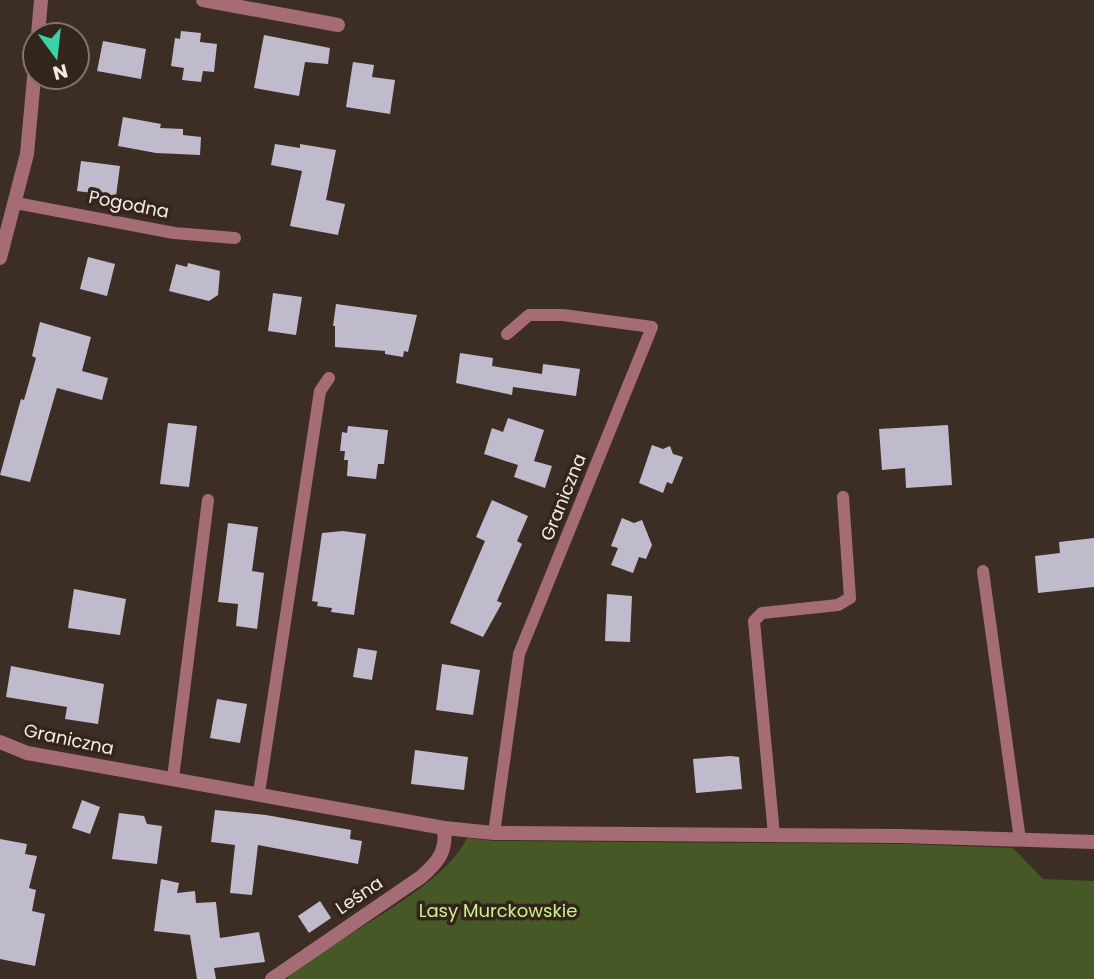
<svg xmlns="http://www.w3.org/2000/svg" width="1094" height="979" font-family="Poppins,sans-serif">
  <rect width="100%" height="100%" fill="#3d2e25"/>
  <path fill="#465826" d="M467,838L494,841L908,844L1013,848L1043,879L1094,881V979H286C333,937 442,891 467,838Z"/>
  <g fill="#c0bacd">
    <path d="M181,31L201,33L200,42L217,44L214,72L203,71L201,82L182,80L184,68L171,66L175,38L180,39Z"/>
    <path d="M264,35L330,48L328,64L305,62L299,96L254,88Z"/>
    <path d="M103,41L146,49L141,79L97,71Z"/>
    <path d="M353,62L374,65L372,77L395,80L390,114L346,107Z"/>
    <path d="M123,117L161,124L160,128L183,129V135L201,137L200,155L156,153L118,146Z"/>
    <path d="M275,144L300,148V144L336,150L326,200L345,204L338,235L290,226L302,171L271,165Z"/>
    <path d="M81,161L120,166L116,196L77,191Z"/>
    <path d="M88,257L115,264L107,296L80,289Z"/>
    <path d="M188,263L220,271L218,295L209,301L169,291L176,264L187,267Z"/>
    <path d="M273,293L302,297L296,335L268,331Z"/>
    <path d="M336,304L417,315L408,352L404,351L403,357L385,354V351L335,347V326H333Z"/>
    <path d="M40,322L91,337L82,371L108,378L102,400L57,388L30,482L0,475L21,399L24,400L36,358L32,356Z"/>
    <path d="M460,353L493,358L492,366L542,374L543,364L580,369L576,396L513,387L512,395L456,383Z"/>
    <path d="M508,418L544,430L534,461L552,466L545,488L514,477L518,465L484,454L492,428L503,432Z"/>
    <path d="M168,423L197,426L189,487L160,484Z"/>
    <path d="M948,425L952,485L906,488L905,468L882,470L879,429Z"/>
    <path d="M348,426L388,430L384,464H378L376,479L347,476L348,460H344L345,451H340L342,432L347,433Z"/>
    <path d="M652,445L663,449L670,446L673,454L683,457L672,484L667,482L663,493L639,483Z"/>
    <path d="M492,500L528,516L517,541L522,544L497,601L502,603L483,637L450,623L485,541L476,537Z"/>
    <path d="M622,518L634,523L642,520L652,545L646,559L639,557L633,573L611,565L618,548L611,546Z"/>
    <path d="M228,523L258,527L252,571L264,573L257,629L236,626L238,604L218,602Z"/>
    <path d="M343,531L366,534L354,615L331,612L332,608L317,606L318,602L312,601L322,533Z"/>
    <path d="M1094,538V587L1038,593L1035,556L1060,553L1059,542Z"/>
    <path d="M74,589L126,599L120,635L68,628Z"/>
    <path d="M607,594L632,596L630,642L605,641Z"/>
    <path d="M358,648L377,651L372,680L353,677Z"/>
    <path d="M442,664L480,670L473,715L436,710Z"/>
    <path d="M11,666L104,684L98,724L65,719L67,707L6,697Z"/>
    <path d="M217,699L247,704L240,743L210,738Z"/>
    <path d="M415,750L468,757L464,790L411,784Z"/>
    <path d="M730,756L739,757L742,789L696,793L693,759Z"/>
    <path d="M82,800L100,807L90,834L72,828Z"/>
    <path d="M215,810L266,815L351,830L350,839L362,841L358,864L258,845L252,895L230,893L235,845L211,842Z"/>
    <path d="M119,813L144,816L147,824L162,826L157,864L112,859Z"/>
    <path d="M0,839L27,844L25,854L37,856L29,888L36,890L32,911L45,914L35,966L0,959Z"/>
    <path d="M161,879L179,883L177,893L195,891L196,903L216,902L220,938L259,932L265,962L214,968L216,979H197L190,935L154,931Z"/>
    <path d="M320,901L331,918L309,933L298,916Z"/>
  </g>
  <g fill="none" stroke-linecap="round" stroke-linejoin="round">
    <g stroke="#a66c76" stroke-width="12">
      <path d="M16,203L174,233L235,238"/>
      <path d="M983,571L1020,840"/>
      <path d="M173,778L208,500"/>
      <path d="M259,793L320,391L329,378"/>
      <path d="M494,833L519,654L652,327L563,315H529L507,334"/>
      <path d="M774,835L754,621L762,613L838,605L850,598L843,497"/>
    </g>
    <g stroke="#a66c76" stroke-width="14">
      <path d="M203,0L338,25"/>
      <path d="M38,35L41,0"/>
      <path d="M0,258L27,154L35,67"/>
      <path d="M0,742L27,753L444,828L494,833L902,836L1094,842"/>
      <path d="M272,979L421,877C438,862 447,852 444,828"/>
    </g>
  </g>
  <g text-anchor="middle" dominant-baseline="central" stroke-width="7" stroke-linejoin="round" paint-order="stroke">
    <g font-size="18" fill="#f4eae4" stroke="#33251c">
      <text transform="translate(129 204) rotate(11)">Pogodna</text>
      <text transform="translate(563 497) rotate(-68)">Graniczna</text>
      <text transform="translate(69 739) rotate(12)">Graniczna</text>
      <text transform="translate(359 895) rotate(-34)">Leśna</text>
    </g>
    <g font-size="18" fill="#cbf18b" stroke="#33251c">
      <text x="498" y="910">Lasy Murckowskie</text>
    </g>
  </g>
  <g transform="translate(56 56) rotate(165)"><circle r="33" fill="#33251c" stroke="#80746c" stroke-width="2"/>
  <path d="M0-5L12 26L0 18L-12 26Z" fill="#37d4a6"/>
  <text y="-10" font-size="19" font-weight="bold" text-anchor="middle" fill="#f4eae4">N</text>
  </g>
</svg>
